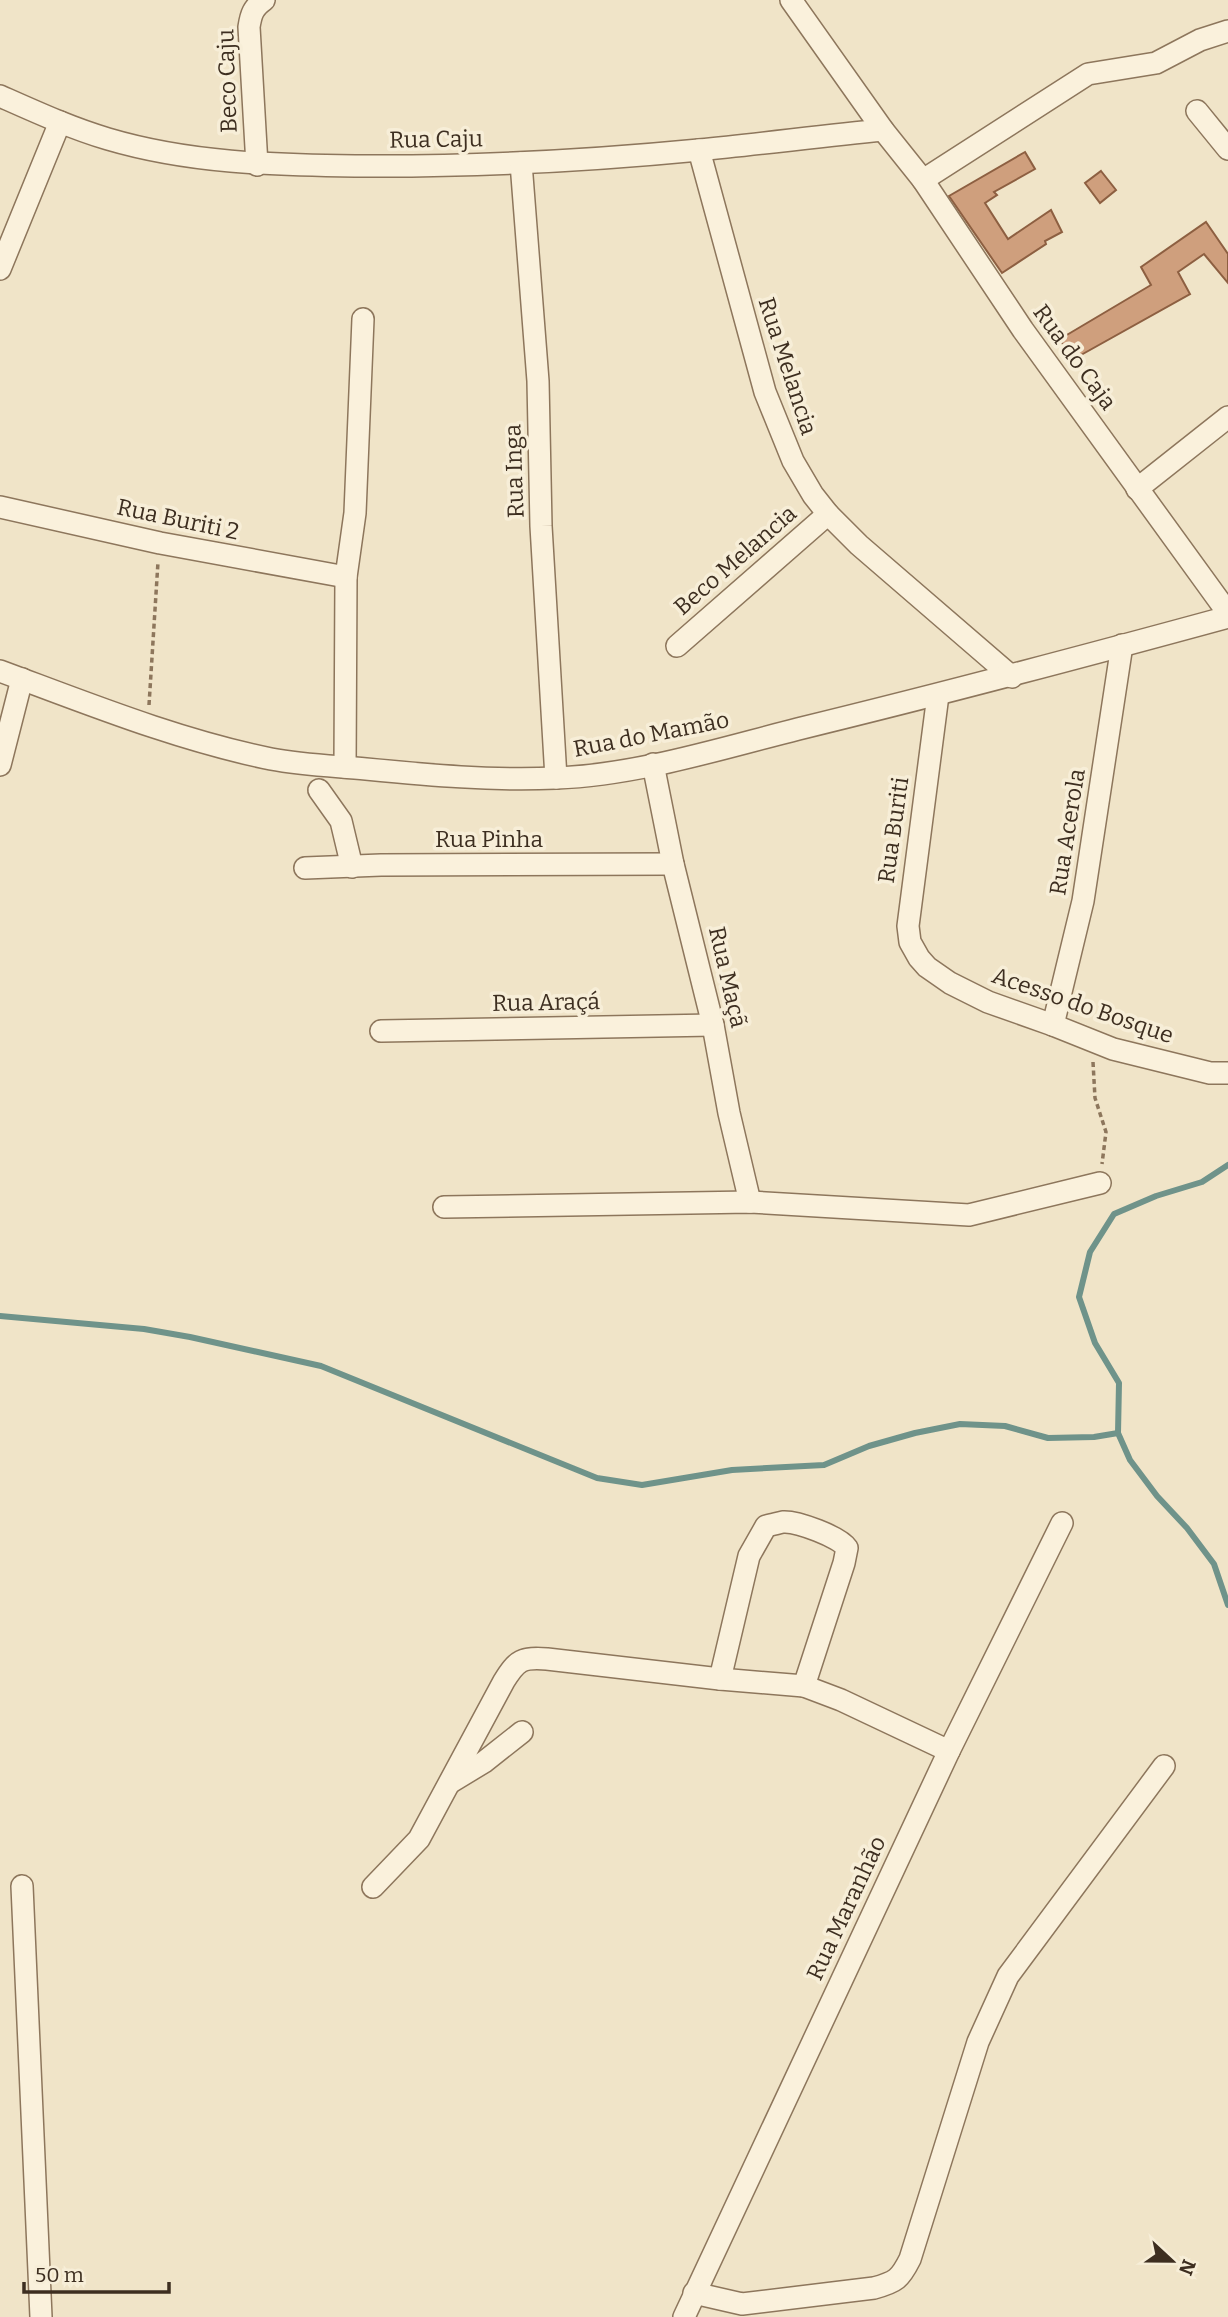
<svg xmlns="http://www.w3.org/2000/svg" width="1228" height="2317" font-family="Bitter,serif">
  <rect width="100%" height="100%" fill="#f0e4c8"/>
  <g fill="none" stroke-linecap="round" stroke-linejoin="round">
    <g stroke="#6f938a" stroke-width="6">
      <path d="M1228,1165L1202,1182L1156,1196L1114,1214L1090,1252L1079,1297L1095,1343L1119,1383L1118,1433L1130,1460L1157,1496L1187,1528L1214,1564L1228,1605"/>
      <path d="M0,1316L144,1329L190,1337L321,1366L597,1478L642,1485L732,1470L824,1465L869,1446L915,1433L960,1424L1005,1426L1048,1438L1094,1437L1118,1433"/>
    </g>
  </g>
  <g fill="#cf9f7d" stroke="#8d5f41" stroke-width="2">
    <path d="M1025,152L1035,169L994,192L997,195L985,203L1008,239L1051,210L1062,232L1045,241L1046,244L1002,273L949,196Z"/>
    <path d="M1101,171L1116,190L1100,203L1085,183Z"/>
    <path d="M1206,222L1228,254V283L1204,254L1178,272L1190,294L1072,360L1060,339L1151,285L1141,267Z"/>
  </g>
  <g fill="none" stroke-linecap="round" stroke-linejoin="round">
    <defs>
      <g id="minor">
        <path d="M791,0L883,130L923,180L1023,330L1228,613"/>
        <path d="M0,96C36,112 71,128 108,139C189,163 272,165 355,166C470,167 585,161 699,150C760,144 822,136 883,130"/>
        <path d="M1197,111L1228,149"/>
        <path d="M699,150L765,392L793,461L813,495L828,514L859,545L1012,677"/>
        <path d="M521,163L538,381L541,526L556,778"/>
        <path d="M257,165L249,27C251,14 253,8 264,0"/>
        <path d="M923,180L1088,74L1156,63L1200,40L1228,31"/>
        <path d="M0,269L60,122"/>
        <path d="M1137,489L1228,417"/>
        <path d="M0,507L160,543L346,577"/>
        <path d="M677,646L828,514"/>
        <path d="M0,671C89,704 178,740 271,759C303,765 334,766 366,769C429,775 492,781 556,778C637,775 719,749 798,729C942,694 1085,656 1228,617"/>
        <path d="M938,695L908,926L910,942L919,958L927,967L950,983L988,1002L1053,1025L1113,1049L1210,1073H1228"/>
        <path d="M653,764L673,864L713,1025L729,1113L750,1202"/>
        <path d="M0,765L22,679"/>
        <path d="M345,767L346,577L355,513L363,319"/>
        <path d="M319,790L341,821L352,867"/>
        <path d="M305,868L381,865L673,864"/>
        <path d="M1053,1025L1083,901L1122,645"/>
        <path d="M381,1031L713,1025"/>
        <path d="M444,1207L750,1202L969,1215L1100,1183"/>
        <path d="M720,1679L749,1556L766,1526C772,1525 778,1523 783,1522C797,1521 840,1537 847,1548L844,1563L804,1686"/>
        <path d="M451,1782L484,1762L522,1732"/>
        <path d="M22,1886L41,2317"/>
        <path d="M373,1887L419,1839L504,1681C517,1660 522,1657 547,1659L720,1679L804,1686L841,1700L949,1751"/>
        <path d="M694,2293L742,2304L874,2288C896,2282 900,2279 910,2259L978,2042L1008,1976L1164,1766"/>
        <path d="M684,2317L949,1751L1062,1523"/>
      </g>
    </defs>
    <use href="#minor" stroke="#8d765c" stroke-width="24"/>
    <g stroke="#8d765c" stroke-width="3.5" stroke-dasharray="5 3.5" stroke-linecap="butt">
      <path d="M149,705L158,562"/>
      <path d="M1093,1062L1095,1098L1106,1132L1102,1164"/>
    </g>
    <use href="#minor" stroke="#faf1dc" stroke-width="21"/>
  </g>
  <g text-anchor="middle" dominant-baseline="central" stroke-width="7" stroke-linejoin="round" paint-order="stroke">
    <g font-size="23" fill="#3d2e20" stroke="#f7eed8">
      <text transform="translate(227 81) rotate(-92)">Beco Caju</text>
      <text transform="translate(436 139) rotate(-1)">Rua Caju</text>
      <text transform="translate(1075 357) rotate(54)">Rua do Caja</text>
      <text transform="translate(788 366) rotate(72)">Rua Melancia</text>
      <text transform="translate(514 471) rotate(-92)">Rua Inga</text>
      <text transform="translate(178 519) rotate(12)">Rua Buriti 2</text>
      <text transform="translate(735 560) rotate(-41)">Beco Melancia</text>
      <text transform="translate(651 734) rotate(-11)">Rua do Mamão</text>
      <text transform="translate(893 830) rotate(-82)">Rua Buriti</text>
      <text transform="translate(1067 832) rotate(-81)">Rua Acerola</text>
      <text x="489" y="839">Rua Pinha</text>
      <text transform="translate(728 977) rotate(77)">Rua Maçã</text>
      <text transform="translate(546 1002) rotate(-1)">Rua Araçá</text>
      <text transform="translate(1083 1005) rotate(19)">Acesso do Bosque</text>
      <text transform="translate(846 1908) rotate(-65)">Rua Maranhão</text>
    </g>
  </g>
  <g transform="translate(1172 2261) rotate(112)" stroke="#f7eed8" stroke-width="5" paint-order="stroke">
  <path d="M0-5L12 26L0 18L-12 26Z" fill="#3d2e20"/>
  <text y="-10" font-size="19" font-weight="bold" text-anchor="middle" fill="#3d2e20">N</text>
  </g>
  <path d="M24 2282v10h145v-10" fill="none" stroke="#3d2e20" stroke-width="3.5"/>
  <text x="35" y="2282" font-size="21" fill="#3d2e20" stroke="#f7eed8" stroke-width="5" paint-order="stroke">50 m</text>
</svg>
